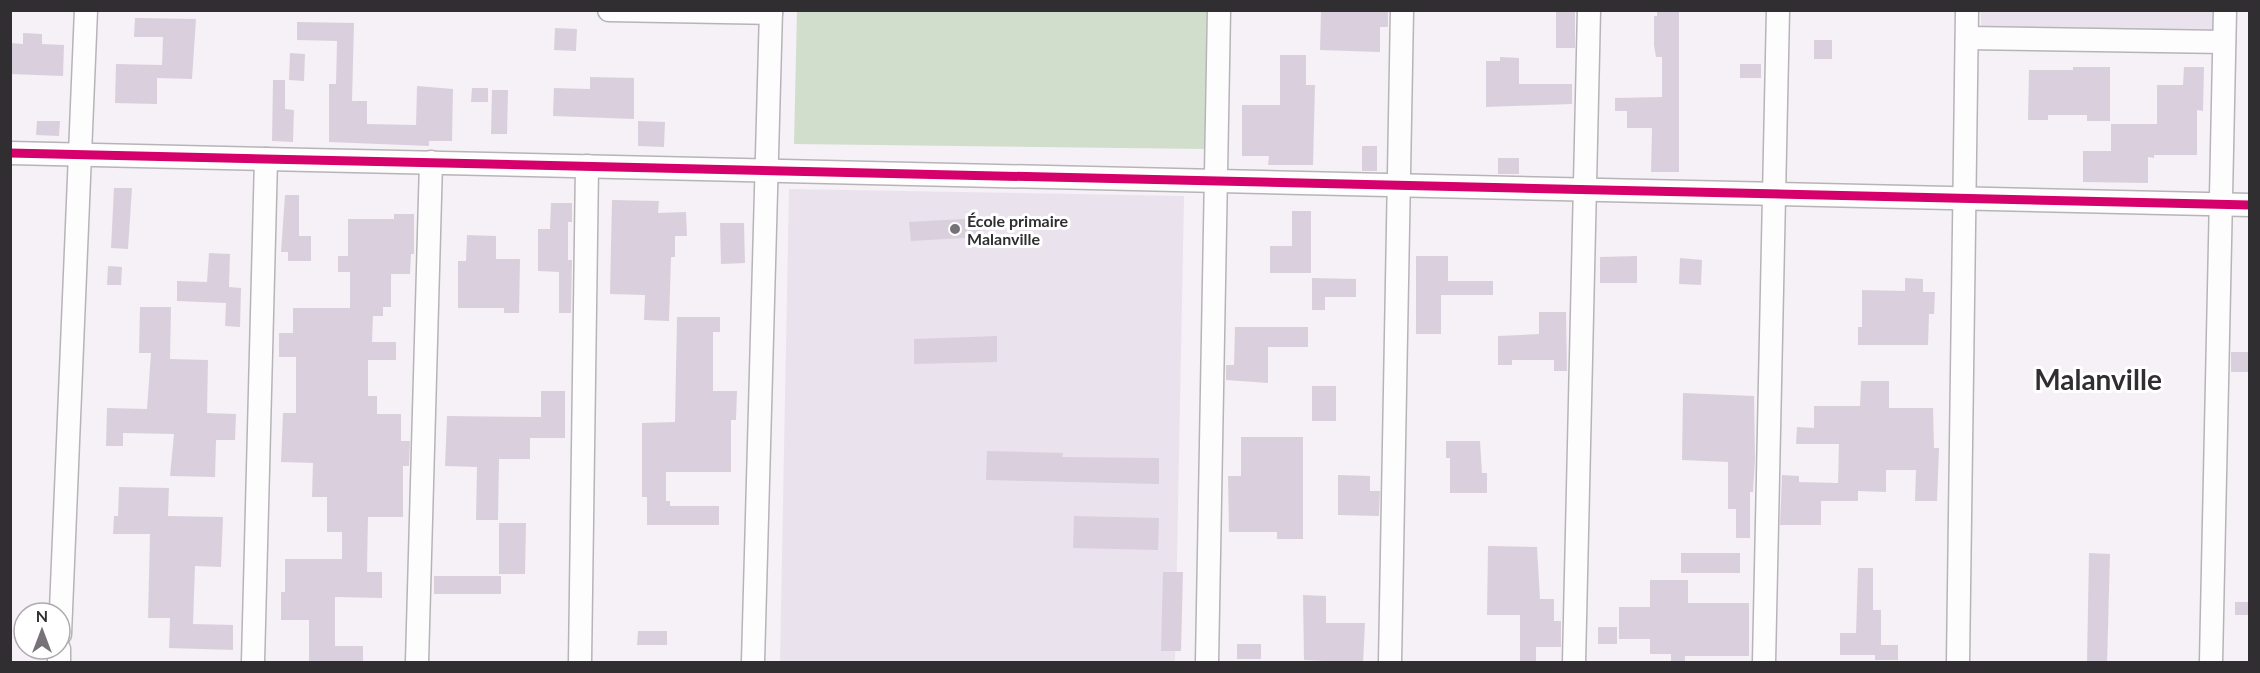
<svg xmlns="http://www.w3.org/2000/svg" width="2260" height="673" font-family="Lato,sans-serif">
  <rect width="100%" height="100%" fill="#f5f1f6"/>
  <g fill="#eae2ed">
    <path d="M1981,11H2217L2216,30L1981,27Z"/>
    <path d="M789,189L1184,196L1175,662H780Z"/>
  </g>
  <path fill="#d2decc" d="M797,11H1207L1205,149L794,144Z"/>
  <g fill="#dad0dd">
    <path d="M1321,10H1388V27H1380V52L1320,50Z"/>
    <rect x="1556" y="10" width="19" height="38"/>
    <path d="M1657,10H1679V172H1651L1652,128H1627V111H1615V98L1662,97V57H1656L1654,45V16H1657Z"/>
    <path d="M135,18L196,19L192,79L157,78V104L115,103L116,64L162,65L163,37H134Z"/>
    <path d="M297,22L354,23L352,101H367V124L416,125L417,86L453,89L452,141H429V146L329,142V84H336L337,41L297,40Z"/>
    <path d="M555,28L577,29L576,51L554,50Z"/>
    <path d="M23,33L42,34V44L64,45L63,76L10,74V43L23,44Z"/>
    <rect x="1814" y="40" width="18" height="19"/>
    <path d="M290,53L305,54L304,81L289,80Z"/>
    <path d="M1280,55H1306V85H1315L1313,165H1268L1269,156H1242V105H1280Z"/>
    <path d="M1500,57L1519,58V84H1572V104L1486,107V61H1500Z"/>
    <rect x="1740" y="64" width="21" height="14"/>
    <path d="M2073,67H2110V121H2087V115H2048V120H2028L2029,70H2073Z"/>
    <path d="M2184,67H2204L2203,111L2197,110V155H2154V158L2148,157V183L2083,182V151H2111V124H2157V85H2183Z"/>
    <path d="M590,77L634,78V119L553,116L554,88L590,89Z"/>
    <path d="M273,80H285V109L294,110L293,142L272,141Z"/>
    <path d="M472,88H488V102H471Z"/>
    <path d="M492,90H508L507,134H491Z"/>
    <path d="M37,121H60L59,136L36,135Z"/>
    <path d="M638,121L665,122L664,147L638,146Z"/>
    <rect x="1362" y="146" width="15" height="25"/>
    <rect x="1498" y="158" width="21" height="16"/>
    <path d="M114,188H132L128,249L111,248Z"/>
    <path d="M285,195H299V236H311V261H288V252H281Z"/>
    <path d="M612,200L659,201L658,213L686,212L687,236H675V257H671L669,321L644,320L645,295L610,294Z"/>
    <path d="M551,203H572V222H568V260H572L571,313H559V272L538,271V229H550Z"/>
    <path d="M1292,211H1311V273H1270V246H1292Z"/>
    <path d="M394,214H414V254H411L410,274H391V307H383V316H373L372,342H396V360H368V396H377V414H401V441H410L409,466H403V517H368L367,572H382V598L335,597V646H363V663H309V620H281V592H285V559H342V532H327V497H312L313,463L281,462L283,413H296V357H279V333H293V308H350V272H338V256H348V219H394Z"/>
    <path d="M981,218L982,237L911,241L909,222Z"/>
    <path d="M720,223H744L745,263L721,264Z"/>
    <path d="M467,235L496,236V259H520L519,313H504V308H458V261H466Z"/>
    <path d="M209,253L230,254L229,287L241,288L240,327L225,326L226,303L177,301V281L207,282Z"/>
    <path d="M1416,256H1448V281H1493V295H1441V334H1416Z"/>
    <path d="M1637,256V283H1600V257Z"/>
    <path d="M1680,258L1702,260L1701,285L1679,284Z"/>
    <path d="M108,266L122,267L121,285H107Z"/>
    <path d="M1312,278L1356,279V297H1325V310H1312Z"/>
    <path d="M1905,278L1923,279V292H1935L1934,314H1929L1928,345H1858V327H1862V290L1905,291Z"/>
    <path d="M140,307H171L170,359L208,360L207,413L236,414L235,440H216L215,477L170,476L174,434L123,433V446H106L107,408L147,409L151,353H139Z"/>
    <path d="M1539,312H1566L1567,371H1554V360H1512V365H1498V336L1539,334Z"/>
    <path d="M677,317H720V332H713V391H737L736,420H731V472H666V501H670V506H719V525H647V497H642V423L675,422Z"/>
    <path d="M1235,327H1308V347H1268V383L1226,380V365H1234Z"/>
    <path d="M997,336V362L914,364V339Z"/>
    <rect x="2231" y="352" width="19" height="20"/>
    <path d="M1861,381H1889V408H1933L1934,448H1939L1937,501H1915L1916,470H1886V492L1858,491V501H1821V525H1780L1782,475L1799,476V482L1838,483L1839,444H1796L1797,427L1814,428V406H1860Z"/>
    <rect x="1312" y="386" width="24" height="35"/>
    <path d="M541,391H565V438H530V459H499L498,520H476L477,467L445,466L447,416L541,417Z"/>
    <path d="M1683,393L1754,396L1755,459L1753,492H1750V538H1736V509H1728V462L1682,460Z"/>
    <path d="M1241,437H1303V539H1277V532H1229L1228,476H1241Z"/>
    <path d="M1446,441H1480L1482,473H1487V493H1450V458H1446Z"/>
    <path d="M987,451L1063,453L1062,457L1159,458V484L986,480Z"/>
    <path d="M1338,475L1370,476V491H1380L1379,516L1338,515Z"/>
    <path d="M119,487L169,488L168,516L223,517L221,567L195,566L193,624L233,625V650L169,648L170,618H148L150,534H113L114,516H118Z"/>
    <path d="M1074,516L1159,518L1158,550L1073,548Z"/>
    <path d="M499,523H526L525,574H499Z"/>
    <path d="M1488,546L1537,547L1540,599H1554V621H1561V647H1536V663H1520V615H1487Z"/>
    <rect x="1681" y="553" width="59" height="20"/>
    <path d="M2089,553L2110,554L2107,663H2087Z"/>
    <path d="M1858,568H1873V610H1881V645H1898V660H1875V655H1840V633H1856Z"/>
    <path d="M1163,572H1183L1181,651H1161Z"/>
    <rect x="434" y="576" width="67" height="18"/>
    <path d="M1650,580H1688V603H1749V656H1685V662H1671V654H1650V639H1619V607H1650Z"/>
    <path d="M1303,595L1326,596V623H1365L1363,663L1304,660Z"/>
    <rect x="2235" y="602" width="15" height="13"/>
    <rect x="1598" y="627" width="19" height="17"/>
    <path d="M638,631H667V645H637Z"/>
    <rect x="1237" y="644" width="24" height="15"/>
  </g>
  <g fill="none" stroke-linecap="round" stroke-linejoin="round">
    <defs>
      <g id="minor">
        <path d="M609,10L771,13"/>
        <path d="M1967,38L2224,42"/>
        <path d="M10,153L2250,205"/>
        <path d="M60,634L86,10"/>
        <path d="M59,662V649"/>
        <path d="M253,662L266,159"/>
        <path d="M417,662L431,162"/>
        <path d="M580,662L587,166"/>
        <path d="M753,662L771,10"/>
        <path d="M1207,662L1219,10"/>
        <path d="M1390,662L1402,10"/>
        <path d="M1574,662L1589,10"/>
        <path d="M1764,662L1778,10"/>
        <path d="M1958,662L1967,10"/>
        <path d="M2211,662L2225,10"/>
      </g>
    </defs>
    <use href="#minor" stroke="#b7b4b8" stroke-width="25"/>
    <use href="#minor" stroke="#fefdfe" stroke-width="22"/>
    <defs>
      <path id="cycleway" d="M10,153L2250,205"/>
    </defs>
    <use href="#cycleway" stroke="#fff" stroke-width="13"/>
    <use href="#cycleway" stroke="#d6006c" stroke-width="9"/>
  </g>
  <circle fill="#767277" stroke="#fff" stroke-width="2" cx="955" cy="229" r="6"/>
  <g text-anchor="middle" dominant-baseline="central" stroke-width="6" stroke-linejoin="round" paint-order="stroke">
    <g font-size="16" font-weight="bold" fill="#312e32" stroke="#fff" text-anchor="start">
      <text x="967" y="220">École primaire<tspan x="967" dy="18">Malanville</tspan></text>
    </g>
    <g font-size="28" font-weight="bold" fill="#312e32" stroke="#fff">
      <text x="2098" y="379">Malanville</text>
    </g>
  </g>
  <rect width="2260" height="673" fill="none" stroke="#312e32" stroke-width="24"/>
  <g transform="translate(42 631)"><circle r="28" fill="#ffffff" stroke="#adabad" stroke-width="1.5"/>
  <path d="M0-4.5L10 22L0 15L-10 22Z" fill="#767277"/>
  <text y="-9" font-size="16" font-weight="bold" text-anchor="middle" fill="#312e32">N</text>
  </g>
</svg>
